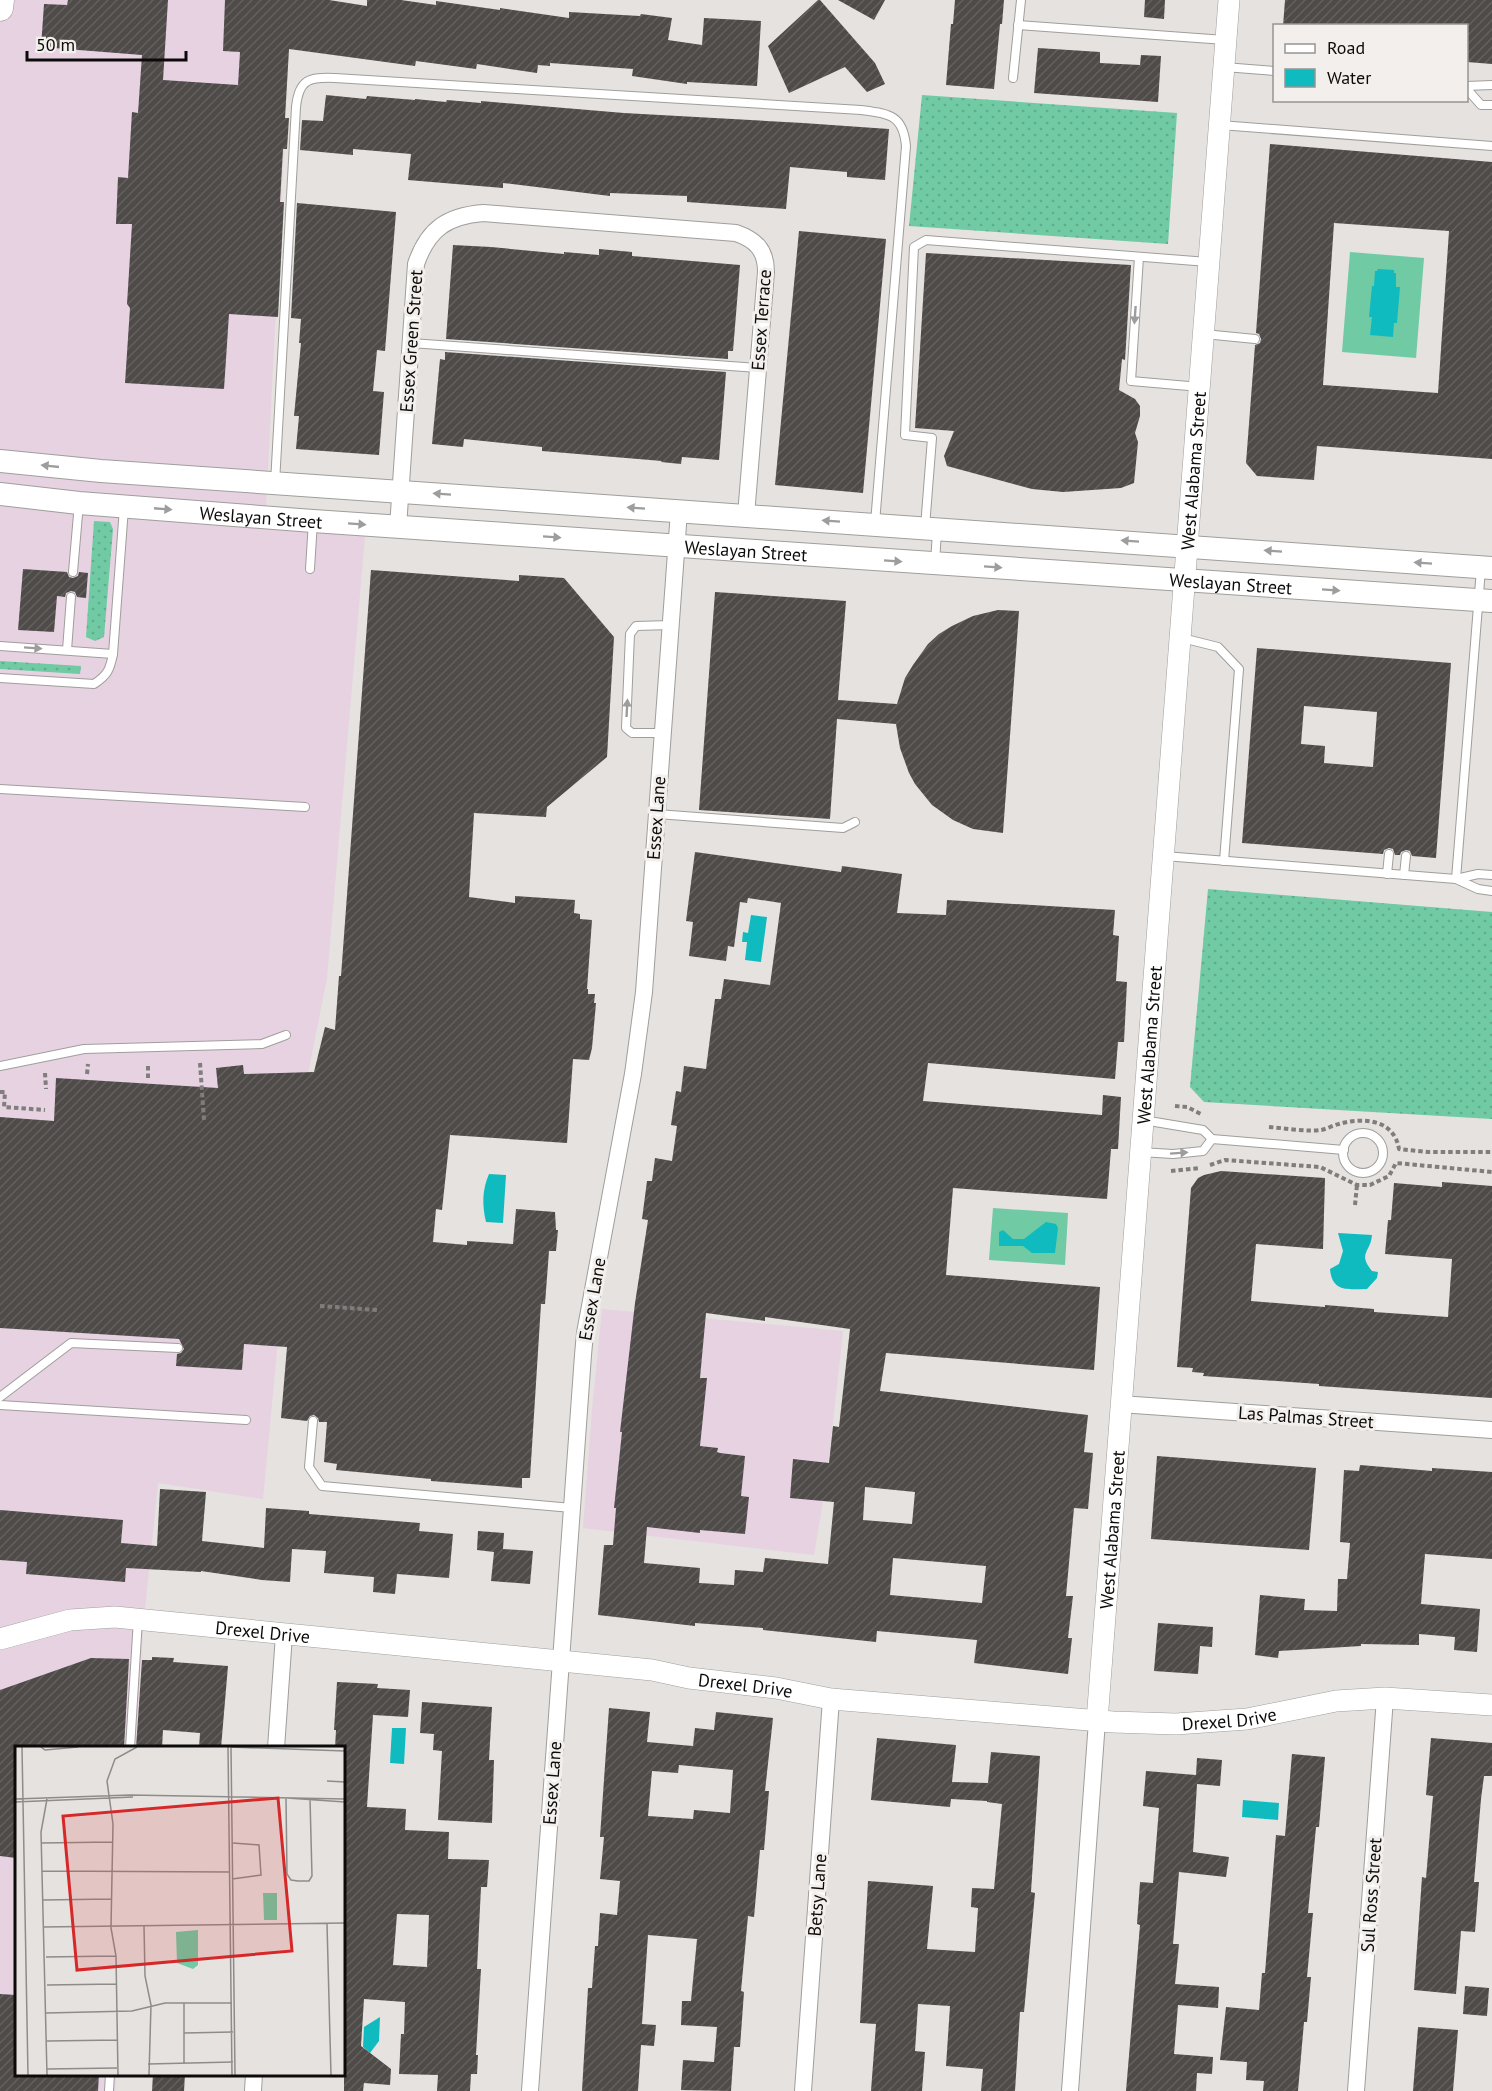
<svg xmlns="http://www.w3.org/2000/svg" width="1492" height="2091" font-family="'PT Sans',sans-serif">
  <defs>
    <pattern id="grass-dots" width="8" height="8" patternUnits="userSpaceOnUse" patternTransform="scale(1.5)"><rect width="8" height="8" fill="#70caa4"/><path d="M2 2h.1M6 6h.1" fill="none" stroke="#60ac8c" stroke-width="1.8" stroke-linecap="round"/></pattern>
    <pattern id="building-hatch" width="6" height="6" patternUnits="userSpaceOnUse" patternTransform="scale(1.5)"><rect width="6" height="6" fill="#4e4b49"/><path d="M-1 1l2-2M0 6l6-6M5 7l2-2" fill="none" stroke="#63605f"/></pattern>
  </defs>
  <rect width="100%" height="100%" fill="#e5e2df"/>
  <g fill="#e6d2e1">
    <path d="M0,0H294L288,65L265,528L365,536L327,978L299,1119L263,1499L158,1483L143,1629L136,1747L16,1748V2074L116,2075L115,2091H0Z"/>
    <path d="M602,1309L843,1331L826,1483L814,1555L583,1528L592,1410Z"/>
  </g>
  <g fill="url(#grass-dots)">
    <path d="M922,95L1177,113L1168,244L909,226Z"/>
    <path d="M94,521L110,522L113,529L104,637L95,641L86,637Z"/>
    <path d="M0,661L81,666L80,674L0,669Z"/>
    <path d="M1208,889L1492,912V1119L1204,1102L1190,1087Z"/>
  </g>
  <g fill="#70caa4">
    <path d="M1350,252L1424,258L1416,358L1342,352Z"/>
    <path d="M993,1208L1068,1213L1065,1265L989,1260Z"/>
  </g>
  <g fill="#0fbbbf">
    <path d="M1378,269L1394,270V273H1396V287H1400L1397,323H1394L1393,337L1370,335L1372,317H1369L1372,286H1374L1375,271H1377Z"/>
    <path d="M751,915L767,917L761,962L745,960L747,942H742L743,932L748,933Z"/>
    <path d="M489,1174L506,1175L503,1223L486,1222C482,1205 482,1190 489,1174Z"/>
    <path d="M1046,1222L1056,1224L1058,1228L1055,1253H1032L1023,1246H999V1232L1003,1230L1013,1239H1024Z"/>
    <path d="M1338,1233L1372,1235C1371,1252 1357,1253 1372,1271L1378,1272L1377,1278L1367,1289C1349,1289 1332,1293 1330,1269L1339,1264L1343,1251Z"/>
    <path d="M392,1728H406L404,1764L390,1763Z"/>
    <path d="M1243,1800L1279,1803L1278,1820L1242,1817Z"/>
    <path d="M380,2017L379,2041L370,2053L363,2047L364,2027Z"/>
  </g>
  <g fill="url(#building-hatch)" fill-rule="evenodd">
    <path d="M68,0H168L163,80L238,85L240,52L223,51L225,0H329L367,6V0H401L436,5V1L500,10V8L569,18V12L640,16L641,14L672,18L668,40L702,45L704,18L761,21L757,86L687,82V84L632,76L633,69L550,63V66L538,65L537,73L477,64L476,69L416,61L415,66L289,49L285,118H289L287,149H283L280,202H284L278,317L229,314L224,389L125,383L130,308L127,304L132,224H116L118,177L128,178L132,112L138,113L142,55L41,47L44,4L67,5Z"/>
    <path d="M818,0H820L875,63L885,84L867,92L845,67L789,93L768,46Z"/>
    <path d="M838,0H885L874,20Z"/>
    <path d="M955,0H1004L1002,24H1000L994,89L946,85L951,24H953Z"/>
    <path d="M1145,0H1165L1164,19L1144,17Z"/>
    <path d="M1285,0H1492V64L1467,62V26H1283Z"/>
    <path d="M1038,48L1100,52V63L1140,65L1141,55L1161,56L1158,102L1034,93Z"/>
    <path d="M326,95L366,99L367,96L415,100V99L446,102L447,100L481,103V101L624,113L803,123L889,129L885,180L847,177V172L790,167L786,209L687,202V196L610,193V196L503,183V188L408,180L411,154L353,149V155L300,150L302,120L323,121Z"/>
    <path d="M1270,144L1492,162V459L1317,446L1314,480L1257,476L1246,463L1255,345L1260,343L1261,339L1259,334L1256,333ZM1334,223L1449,231L1438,393L1323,385Z"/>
    <path d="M297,203L396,212L385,351L377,350L373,391L384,392L379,455L296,449L299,416H294L301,343H299L301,319L291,318Z"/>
    <path d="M799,231L886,239L863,493L775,485Z"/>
    <path d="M453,245L491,247L564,254V252L599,255V249L632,252V256L740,265L733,351H728V359L446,339Z"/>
    <path d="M926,253L1131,265L1125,360L1122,359L1119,390L1135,399L1140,406V416L1135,433L1138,442L1134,483L1121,488L1063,492L1032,489L947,466L944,456L954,431L915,428Z"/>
    <path d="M445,352L726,372L719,460L682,457L681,464L661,462L662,461L542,451V447L464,439L463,447L432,444L440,359L445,360Z"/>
    <path d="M23,569L67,572L69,577L73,578L78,576L79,572L88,573L86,598L77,597L75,592L71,591L66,593L65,597L57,596L54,632L18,630Z"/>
    <path d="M371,570L519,581V575L564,578L614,637L607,757L547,807L546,817L474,813L469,897L515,903V896L575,900L574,913L580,914V919L592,920L587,989H588V994H595L594,1003H596L592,1048L589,1060L573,1059L567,1143L450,1135L442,1210L436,1209L433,1242L467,1245V1241L513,1244L516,1209L555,1212L556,1230H558L556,1251H549L545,1304H541L530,1478H522V1488L431,1481V1479L336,1470L337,1464L324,1462L327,1422H319L318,1418L314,1415L310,1416L307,1421L281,1418L287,1347L244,1344L242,1370L176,1366L177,1354L181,1353L184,1349L179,1339L0,1328V1117L54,1121L56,1078L218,1088L216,1068L243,1065L244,1074L314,1072L325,1027L335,1030L339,976H341Z"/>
    <path d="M715,592L846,601L838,700L897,704L905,678L913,665L928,644L939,634L952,626L973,616L998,610L1019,611L1003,833L973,829L953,820L932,805L915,784L909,773L900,748L896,724L837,719L830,819L699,810Z"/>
    <path d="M1257,648L1451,663L1436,858L1412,856L1410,851L1406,850L1401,852L1400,855H1395L1393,849L1389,848L1384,850L1383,854L1242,843ZM1304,706L1377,712L1373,767L1324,763L1325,746L1301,744Z"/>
    <path d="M695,852L841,872L842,866L902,874L897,913L946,915L947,900L1115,910L1113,935L1119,936L1116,981L1127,982L1124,1042H1118L1115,1079L928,1063L923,1101L1102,1115L1103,1095L1121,1097L1118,1149H1111L1107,1199L953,1188L946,1275L1100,1287L1094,1370L886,1353L880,1391L1088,1415L1084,1452L1093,1453L1088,1509L1074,1508L1066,1596H1073L1068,1638H1072L1068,1674L974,1663L977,1640L877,1631L876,1642L763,1630V1628L695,1623V1626L598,1615L604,1545H613L616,1508H614L622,1432H620L635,1303L648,1220L642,1219L647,1181H652L655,1158L672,1161L677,1126L671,1125L676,1091L681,1092L684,1066L706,1069L715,999H721L724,979L770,985L781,903L748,898L747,903L740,902L734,947L728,946L726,961L689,956L693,922L686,921ZM706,1313L765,1321V1317L850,1329L839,1427L833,1426L829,1463L793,1459L790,1498L834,1502L828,1564L765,1558L763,1572L735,1570L734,1585L699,1583L700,1568L644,1563L647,1527L700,1533V1530L745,1534L749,1497L741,1496L745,1456L720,1453L717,1452L718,1448L700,1446L707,1378H700ZM865,1487L915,1492L912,1524L863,1520ZM893,1558L986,1566L982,1603L890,1595Z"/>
    <path d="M1221,1171L1325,1178L1323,1249L1256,1244L1251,1301L1325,1307V1305L1374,1309V1312L1448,1317L1452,1259L1385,1254L1388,1220H1391L1394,1183L1442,1187V1182L1492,1186V1398L1319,1386V1384L1203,1376L1204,1373L1192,1372L1193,1368L1177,1367L1191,1188L1198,1178L1204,1175Z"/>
    <path d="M1157,1456L1316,1468L1309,1550L1151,1539Z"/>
    <path d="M1360,1465L1432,1471V1468L1492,1472V1559L1425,1554L1421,1604L1480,1609L1477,1652L1454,1650L1455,1637L1419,1634V1645L1361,1644V1646L1279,1651L1278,1658L1255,1655L1260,1595L1305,1599L1304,1610L1337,1611L1338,1579H1347L1350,1543L1340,1542L1344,1470L1359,1471Z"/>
    <path d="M160,1489L206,1492L202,1541L264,1548L266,1508L309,1511V1514L420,1523L419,1531L453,1534L449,1578L397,1574L395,1594L373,1592L374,1577L324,1573L326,1551L292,1549L290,1582L262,1580L201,1571V1572L126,1568L125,1582L26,1574L27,1562L0,1560V1510L123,1520L121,1543L157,1546Z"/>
    <path d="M478,1531L504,1533L503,1549L533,1551L530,1584L491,1581L494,1552L477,1550Z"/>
    <path d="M1158,1623L1213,1627L1212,1647L1200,1646L1198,1674L1154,1671Z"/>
    <path d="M152,1657L174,1658L173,1662L228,1666L221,1748H199L200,1733L163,1730L162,1748H136L142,1660H152Z"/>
    <path d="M91,1658L129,1659L124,1748H16V1858L0,1856V1690Z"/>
    <path d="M337,1682L378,1684L377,1688L410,1690L408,1717L373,1715L367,1807L406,1809L405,1830L449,1832L448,1859L489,1860L487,1887H481L477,1969H481L476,2055H478L477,2074H471L470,2091H437L438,2075L399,2074L401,2034H404L405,2002L364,1999L361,2046L391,2069L390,2085L364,2083L363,2091H344V1748H335L336,1730H334ZM397,1914L429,1915L427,1967L393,1965Z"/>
    <path d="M422,1702L492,1707L489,1760H494L492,1823L438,1820L442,1751L433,1750L434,1734L420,1733Z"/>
    <path d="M609,1708L650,1712L647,1742L693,1746L695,1728L714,1730L716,1712L773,1718L765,1791H769L764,1850H760L754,1917L748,1916L741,1991L744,1992L740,2047H734L731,2091L681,2090L683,2060L714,2062L717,2027L681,2025L682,2001H691L697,1939L648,1935L642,2024L656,2025L654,2046L641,2045L638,2091H582L588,1988H592L595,1946H598L600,1913L617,1915L620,1881L600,1879L604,1837H600ZM679,1765L733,1770L730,1813L694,1810L693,1819L648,1816L652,1771L678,1773Z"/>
    <path d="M877,1738L956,1745L952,1782L988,1783L991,1752L1040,1756L1031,1892L1035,1893L1024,2012H1020L1015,2091H981L983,2069L946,2066L950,2006L918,2004L915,2051L925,2052L922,2091H871L876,2024L860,2023L868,1881L933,1886L927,1949L975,1952L978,1908L971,1907L972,1888L994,1889L1002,1804L987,1802V1801L951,1799L950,1807L871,1800Z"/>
    <path d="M1431,1738L1492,1743V1776H1484L1481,1799L1474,1882H1479L1475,1932L1461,1931L1456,1994L1414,1990L1422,1877L1426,1878L1433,1796L1426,1795Z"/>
    <path d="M1292,1754L1325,1757L1319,1827H1316L1308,1913H1313L1307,1977H1311L1307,2022H1304L1298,2091H1263L1264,2081L1246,2080L1247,2062L1220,2060L1226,2007L1259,2010L1262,1973H1265L1276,1835L1285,1836Z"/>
    <path d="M1197,1758L1222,1760L1220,1786L1197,1784L1193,1852L1229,1857L1226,1877L1179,1872L1173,1944H1179L1175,1984L1219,1987L1218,2008L1178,2005L1174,2054L1213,2057L1212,2074L1197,2073L1196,2091H1126L1140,1925L1137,1924L1140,1882L1153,1883L1159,1808L1143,1806L1146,1771L1196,1775Z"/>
    <path d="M1465,1986L1489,1988L1487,2016L1463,2014Z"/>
    <path d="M0,1994L16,1995V2074H99L98,2091H0Z"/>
    <path d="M1418,2027L1458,2030L1453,2091H1413Z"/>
    <path d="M153,2074H185L184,2091H152Z"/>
  </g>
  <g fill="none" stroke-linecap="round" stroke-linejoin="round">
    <defs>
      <g id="service">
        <path d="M1018,25L1225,40"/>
        <path d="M1224,67L1274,71"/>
        <path d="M1013,78L1021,0"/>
        <path d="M1466,86L1492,85"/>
        <path d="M1466,88L1481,105H1492"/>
        <path d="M1220,125L1492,146"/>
        <path d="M1139,257L1131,381L1200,387"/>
        <path d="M1204,334L1255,339"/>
        <path d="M411,343L758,368"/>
        <path d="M275,483L296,107C299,79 309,77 335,78L861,110C890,114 903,115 906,146L875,523"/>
        <path d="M925,527L932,438L905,435L914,247L926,240L1208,262"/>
        <path d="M935,563L937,531"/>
        <path d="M310,569L313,521"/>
        <path d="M73,572L79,503"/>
        <path d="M1182,638L1218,647L1239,669L1224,861"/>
        <path d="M0,646L113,654"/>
        <path d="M67,650L71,597"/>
        <path d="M0,678L94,684C108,675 110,669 113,654L124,508"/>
        <path d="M663,733H632L626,728L630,634L636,626L671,625"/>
        <path d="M0,789L305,807"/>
        <path d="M657,814L843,828L855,822"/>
        <path d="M1164,856L1456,879L1478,874L1492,875"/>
        <path d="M1387,874L1389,854"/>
        <path d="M1404,875L1406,856"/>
        <path d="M1456,879L1481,569"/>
        <path d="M1456,879L1478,889L1492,891"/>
        <path d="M0,1066L84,1049L262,1044L286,1035"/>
        <path d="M1143,1120L1203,1130L1212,1139L1344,1150"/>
        <circle cx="1363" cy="1153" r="20"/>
        <path d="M1140,1152L1173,1154L1203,1151L1212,1139"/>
        <path d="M0,1397L71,1343L178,1348"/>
        <path d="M0,1405L246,1420"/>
        <path d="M313,1421L309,1467L322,1486L572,1508"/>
        <path d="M130,1748L138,1619"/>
        <path d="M109,2091L110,2074"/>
      </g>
      <g id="minor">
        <path d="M398,527L416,264C428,229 447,216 483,213L736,233C756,240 766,250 766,272L746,515"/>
        <path d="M1120,1404L1492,1430"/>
        <path d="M276,1748L284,1635"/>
        <path d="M253,2091L254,2074"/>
        <path d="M530,2091L583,1355L585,1333L633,1074L644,992L679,511"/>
        <path d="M803,2091L831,1699"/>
        <path d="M1070,2091L1097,1721"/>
        <path d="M1356,2091L1385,1698"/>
      </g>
      <g id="tertiary">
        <path id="s1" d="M0,1639L70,1620L115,1617L652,1670L689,1678L776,1688L831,1699L1113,1722L1176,1724L1247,1719L1336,1701L1385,1698L1492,1705"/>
        <path id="s2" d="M1097,1721L1229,0"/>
      </g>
      <g id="secondary">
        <path d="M0,461L101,471L1492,568"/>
        <path id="s3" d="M0,494L79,503L313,521L1492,601"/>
      </g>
      <path id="primary" d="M0,8L1,0"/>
    </defs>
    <use href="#service" stroke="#a09e9b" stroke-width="10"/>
    <use href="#minor" stroke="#a09e9b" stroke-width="18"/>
    <use href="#tertiary" stroke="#a09e9b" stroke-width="22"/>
    <use href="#secondary" stroke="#a09e9b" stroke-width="24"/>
    <use href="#primary" stroke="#a09e9b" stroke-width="27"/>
    <g stroke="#807e7c" stroke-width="4" stroke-dasharray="4.5 3" stroke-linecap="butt">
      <path d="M200,1063L204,1120"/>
      <path d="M45,1073L46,1089"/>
      <path d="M87,1074L88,1064"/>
      <path d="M148,1078V1063"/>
      <path d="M0,1092H5L4,1107L45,1110"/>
      <path d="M1175,1106L1187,1107L1201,1114"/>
      <path d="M1269,1127C1283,1128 1309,1132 1321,1130C1327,1129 1333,1125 1339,1124C1363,1117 1394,1119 1399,1149L1428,1152H1492"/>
      <path d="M1210,1165L1225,1160L1320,1167L1357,1185H1370L1389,1176L1396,1163L1492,1172"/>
      <path d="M1171,1171L1200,1168"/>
      <path d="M1355,1205L1357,1185"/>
      <path d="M320,1306L377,1310"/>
    </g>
    <use href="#service" stroke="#fff" stroke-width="8"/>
    <use href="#minor" stroke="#fff" stroke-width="16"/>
    <use href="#tertiary" stroke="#fff" stroke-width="21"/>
    <use href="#secondary" stroke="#fff" stroke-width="22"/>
    <use href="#primary" stroke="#fff" stroke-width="26"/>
  </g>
  <defs><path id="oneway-solid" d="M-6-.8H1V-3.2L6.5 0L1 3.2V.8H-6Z" transform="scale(1.5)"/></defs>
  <g fill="#9e9d9d">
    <use href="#oneway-solid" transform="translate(1135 315) rotate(94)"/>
    <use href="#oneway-solid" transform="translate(50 466) rotate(-174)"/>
    <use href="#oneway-solid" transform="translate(442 494) rotate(-176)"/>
    <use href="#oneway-solid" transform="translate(636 508) rotate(-176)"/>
    <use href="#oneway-solid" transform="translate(163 509) rotate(5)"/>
    <use href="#oneway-solid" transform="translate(831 521) rotate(-176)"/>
    <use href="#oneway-solid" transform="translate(357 524) rotate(4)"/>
    <use href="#oneway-solid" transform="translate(552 537) rotate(4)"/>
    <use href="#oneway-solid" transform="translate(1130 541) rotate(-176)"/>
    <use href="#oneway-solid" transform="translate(1273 551) rotate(-176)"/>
    <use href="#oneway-solid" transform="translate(893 561) rotate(4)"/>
    <use href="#oneway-solid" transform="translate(1423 563) rotate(-176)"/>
    <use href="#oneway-solid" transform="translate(993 567) rotate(4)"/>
    <use href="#oneway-solid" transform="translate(1331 590) rotate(4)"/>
    <use href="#oneway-solid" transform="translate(33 648) rotate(4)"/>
    <use href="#oneway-solid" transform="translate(627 708) rotate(-87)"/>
    <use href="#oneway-solid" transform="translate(1179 1153) rotate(-4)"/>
  </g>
  <g text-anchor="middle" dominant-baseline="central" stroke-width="6" stroke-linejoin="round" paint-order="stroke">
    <g font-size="18" fill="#0c0b0a" stroke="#f2efed">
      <text transform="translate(761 320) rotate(-86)">Essex Terrace</text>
      <text transform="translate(411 341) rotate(-86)">Essex Green Street</text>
      <text stroke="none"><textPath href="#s2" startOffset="1254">West Alabama Street</textPath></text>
      <text stroke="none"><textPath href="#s3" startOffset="262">Weslayan Street</textPath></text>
      <text stroke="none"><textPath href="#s3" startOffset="748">Weslayan Street</textPath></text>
      <text stroke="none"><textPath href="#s3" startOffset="1234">Weslayan Street</textPath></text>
      <text transform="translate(656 818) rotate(-86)">Essex Lane</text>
      <text stroke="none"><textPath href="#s2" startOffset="678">West Alabama Street</textPath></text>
      <text transform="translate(592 1299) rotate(-80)">Essex Lane</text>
      <text transform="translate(1306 1417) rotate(4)">Las Palmas Street</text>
      <text stroke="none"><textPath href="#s2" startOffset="192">West Alabama Street</textPath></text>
      <text stroke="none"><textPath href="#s1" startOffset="266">Drexel Drive</textPath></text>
      <text stroke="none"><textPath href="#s1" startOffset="752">Drexel Drive</textPath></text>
      <text stroke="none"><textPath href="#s1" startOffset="1238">Drexel Drive</textPath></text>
      <text transform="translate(552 1783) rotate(-86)">Essex Lane</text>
      <text transform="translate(817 1895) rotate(-86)">Betsy Lane</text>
      <text transform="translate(1371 1895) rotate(-86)">Sul Ross Street</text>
    </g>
  </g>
  <g transform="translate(15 1746)">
    <rect width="330" height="330" fill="#e5e2df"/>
    <path d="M248,147H262V174H249ZM183,184V219L178,223L162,217L161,186Z" fill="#70caa4"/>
    <path fill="none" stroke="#8e8c8a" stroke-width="1.5" d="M7,1L13,329M26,1L30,4L63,1M213,1L217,329M215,1L330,5M216,1L220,329M312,35L330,36M271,52L272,128L276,134L283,135H294L297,130L295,53M272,52L330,56M0,53L115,49L330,53M32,53L26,86L32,329M0,56L118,51M26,97L98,96M27,125L215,126M217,133L246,129L244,99L218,97M28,154L96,153M312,178L316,329M129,180L130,230L136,259L134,329M28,181L330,177M31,211L101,210M32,239L102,238M169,257V317M31,267L117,265L150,257H217M169,287L218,286M32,295L103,294M133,318L218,316M32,323L102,322M103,329L101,210L96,182L98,78L92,35L100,13L122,1"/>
    <path fill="#d62828" fill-opacity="0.15" stroke="#d62828" stroke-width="3" d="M263,52L277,205L62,224L48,70Z"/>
    <rect width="330" height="330" fill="none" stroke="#0c0b0a" stroke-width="3"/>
  </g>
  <rect x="1273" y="24" width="195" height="78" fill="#f2efed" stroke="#969492" stroke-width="1.5"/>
  <rect x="1285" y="44" width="30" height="9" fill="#ffffff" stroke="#969492" stroke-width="1.5"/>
  <text x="1327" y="54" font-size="18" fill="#0c0b0a">Road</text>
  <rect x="1285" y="69" width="30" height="18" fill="#0fbbbf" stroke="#969492" stroke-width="1.5"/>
  <text x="1327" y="84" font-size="18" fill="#0c0b0a">Water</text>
  <path d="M27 51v9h159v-9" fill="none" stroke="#0c0b0a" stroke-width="3"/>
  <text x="36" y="51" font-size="18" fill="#0c0b0a" stroke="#f2efed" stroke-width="4.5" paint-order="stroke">50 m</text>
</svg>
